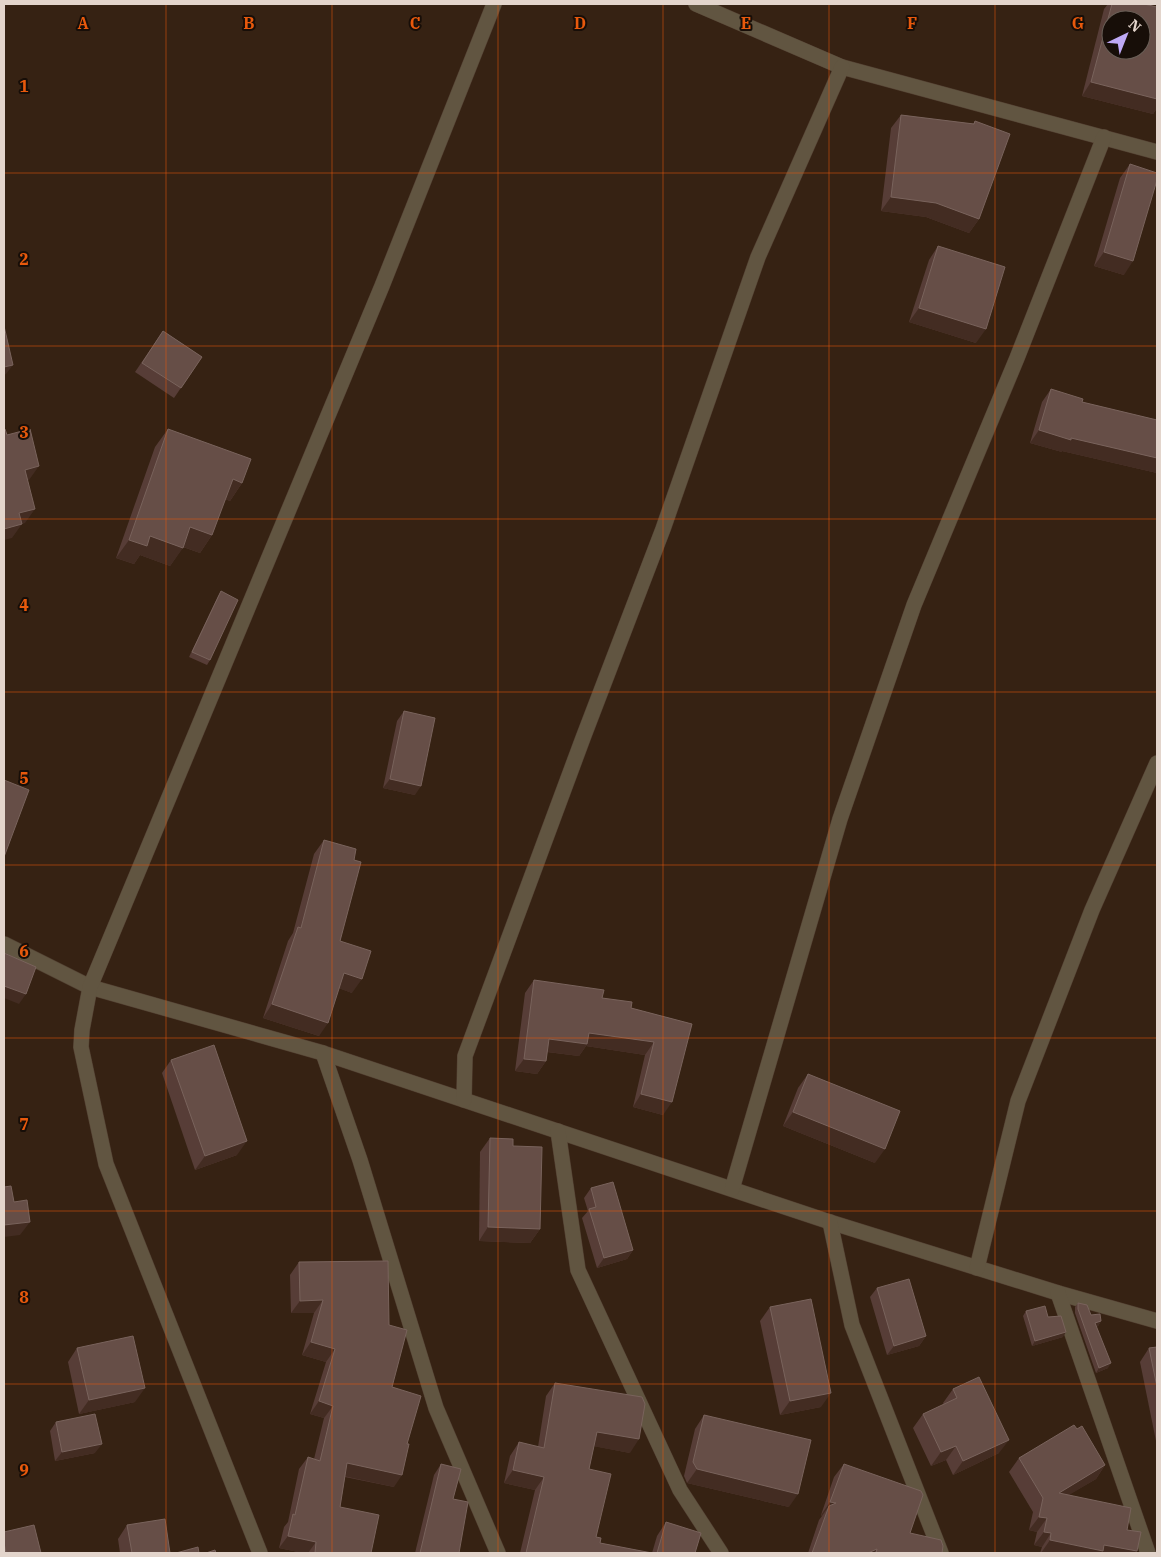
<svg xmlns="http://www.w3.org/2000/svg" width="1161" height="1557" font-family="'IBM Plex Serif',serif">
  <rect width="100%" height="100%" fill="#362213"/>
  <g fill="none" stroke-linecap="round" stroke-linejoin="round">
    <defs>
      <g id="minor">
        <path d="M696,4L842,67L1157,152"/>
        <path d="M4,944L90,987L323,1053L830,1222L1058,1293L1157,1321"/>
        <path d="M323,1053L360,1160L436,1408L498,1553"/>
        <path d="M464,1100L465,1056L583,738L663,529L758,257L842,67"/>
        <path d="M558,1131L578,1270L680,1490L721,1553"/>
        <path d="M732,1189L840,819L914,605L1017,358L1104,137"/>
        <path d="M830,1222L852,1325L941,1553"/>
        <path d="M977,1268L1018,1101L1092,910L1157,763"/>
        <path d="M1058,1293L1148,1553"/>
        <path d="M260,1553L106,1164L81,1047L82,1030L90,987L382,286L494,4"/>
      </g>
    </defs>
    <use href="#minor" stroke="#523f31" stroke-width="16"/>
    <use href="#minor" stroke="#615541" stroke-width="15"/>
  </g>
  <g fill="#573d37">
    <path d="M1108,4H1144L1157,7V108L1153,114L1082,96L1104,9Z"/>
    <path d="M901,115L973,124L975,121L979,219L969,233L926,217L881,211L891,128Z"/>
    <path d="M1130,164L1124,275L1094,266L1120,178Z"/>
    <path d="M938,246L976,343L909,322L929,260Z"/>
    <path d="M163,331L202,357L174,398L135,372Z"/>
    <path d="M1051,389L1082,402L1157,420V473L1062,451V452L1030,443L1042,402Z"/>
    <path d="M168,429L242,483L230,501L225,499L212,535L200,553L183,547L170,566L140,555L134,564L116,558L155,447Z"/>
    <path d="M221,591L210,660L207,665L189,657L218,596Z"/>
    <path d="M404,711L415,795L383,788L397,721Z"/>
    <path d="M324,840L354,860L340,941L352,993L339,988L319,1036L263,1018L288,941L293,933L314,854Z"/>
    <path d="M534,980L602,998L631,1008L692,1024L663,1115L633,1107L645,1055L586,1046L579,1056L547,1052L546,1061L537,1074L515,1071L525,993Z"/>
    <path d="M171,1060L237,1155L195,1170L162,1073Z"/>
    <path d="M808,1074L875,1163L783,1126L798,1088Z"/>
    <path d="M490,1138L540,1229L530,1243L479,1241L480,1152Z"/>
    <path d="M591,1188L633,1250L627,1259L597,1268L582,1218L588,1211L584,1198Z"/>
    <path d="M299,1262L389,1325L392,1387L394,1487L345,1477L340,1507L371,1553H303L279,1548L284,1527L288,1522L299,1469L308,1457L314,1459L324,1418L310,1414L326,1362L302,1355L314,1313H291L290,1275Z"/>
    <path d="M877,1288L926,1336L919,1346L887,1355L870,1297Z"/>
    <path d="M1078,1303L1091,1315L1101,1321L1098,1326L1096,1327L1108,1368L1096,1373L1075,1313V1307Z"/>
    <path d="M770,1307L821,1407L780,1415L760,1321Z"/>
    <path d="M1026,1311L1063,1337L1032,1346L1023,1316Z"/>
    <path d="M1157,1347V1446L1140,1362L1149,1348Z"/>
    <path d="M77,1348L135,1402L79,1414L68,1362Z"/>
    <path d="M555,1383L630,1453L594,1446L589,1469L596,1537L600,1543L652,1553H520L535,1490L504,1483L510,1456L519,1442L538,1447L546,1396Z"/>
    <path d="M953,1389L999,1453L953,1475L946,1460L931,1466L913,1428L923,1414L944,1405L943,1403Z"/>
    <path d="M704,1415L789,1507L687,1483L684,1476L695,1429Z"/>
    <path d="M56,1422L95,1453L55,1461L50,1431Z"/>
    <path d="M1077,1429L1105,1465L1096,1479L1068,1495L1127,1530L1136,1553H1040L1042,1547L1034,1545L1037,1532L1029,1530L1033,1512L1009,1472L1019,1458Z"/>
    <path d="M441,1464L453,1499L459,1553H415L434,1475Z"/>
    <path d="M844,1464L910,1533L942,1553H808L819,1520L822,1516L821,1515L834,1477Z"/>
    <path d="M666,1522L695,1553H652L657,1536Z"/>
    <path d="M127,1525L170,1553H120L118,1539Z"/>
    <path d="M4,1532L41,1553H4Z"/>
  </g>
  <g fill="#432c22">
    <path d="M1091,82L1157,99V108L1153,114L1082,96Z"/>
    <path d="M891,197L936,203L979,219L969,233L926,217L881,211Z"/>
    <path d="M1104,252L1133,261L1124,275L1094,266Z"/>
    <path d="M919,308L986,329L976,343L909,322Z"/>
    <path d="M13,365L6,374L4,375V367Z"/>
    <path d="M1039,430L1071,438L1157,458V473L1062,451V452L1030,443Z"/>
    <path d="M39,466L29,480L15,483L25,470Z"/>
    <path d="M233,479L242,483L230,501L220,497Z"/>
    <path d="M35,509L25,523L22,524L12,538L4,540V529L19,513Z"/>
    <path d="M190,527L212,535L200,553L178,545Z"/>
    <path d="M150,536L183,548L170,566L140,555L134,564L116,558L129,540Z"/>
    <path d="M390,779L421,786L415,795L383,788Z"/>
    <path d="M344,973L362,979L352,993L335,987Z"/>
    <path d="M4,986L26,994L19,1004L4,998Z"/>
    <path d="M272,1004L328,1023L319,1036L263,1018Z"/>
    <path d="M589,1033L654,1042L645,1055L586,1046L579,1056L540,1051L549,1039Z"/>
    <path d="M524,1059L546,1061L537,1074L515,1071Z"/>
    <path d="M641,1094L672,1102L663,1115L633,1107Z"/>
    <path d="M793,1112L885,1149L875,1163L783,1126Z"/>
    <path d="M247,1141L237,1155L195,1170L205,1156Z"/>
    <path d="M30,1222L20,1235L4,1237V1225Z"/>
    <path d="M488,1227L540,1229L530,1243L479,1241Z"/>
    <path d="M633,1250L627,1259L597,1268L604,1258Z"/>
    <path d="M323,1300L314,1313H291L300,1301Z"/>
    <path d="M1101,1321L1098,1326L1091,1328L1095,1323Z"/>
    <path d="M1066,1332L1063,1337L1032,1346L1035,1341Z"/>
    <path d="M926,1336L919,1346L887,1355L894,1346Z"/>
    <path d="M311,1342L335,1349L326,1362L302,1355Z"/>
    <path d="M1111,1363L1108,1368L1096,1373L1099,1368Z"/>
    <path d="M145,1388L135,1402L79,1414L89,1400Z"/>
    <path d="M831,1393L821,1407L780,1415L790,1401Z"/>
    <path d="M319,1401L333,1406L324,1418L310,1414Z"/>
    <path d="M597,1432L639,1439L630,1453L587,1445Z"/>
    <path d="M1009,1440L999,1453L953,1475L963,1461Z"/>
    <path d="M102,1444L95,1453L55,1461L62,1452Z"/>
    <path d="M956,1446L946,1460L931,1466L941,1452Z"/>
    <path d="M347,1463L402,1475L394,1487L339,1475Z"/>
    <path d="M1105,1465L1096,1479L1049,1507L1059,1493Z"/>
    <path d="M697,1469L798,1494L789,1507L687,1483Z"/>
    <path d="M513,1470L544,1477L535,1490L504,1483Z"/>
    <path d="M830,1502L836,1503L829,1506L822,1516L821,1515Z"/>
    <path d="M1039,1517L1047,1518L1037,1532L1029,1530Z"/>
    <path d="M1044,1532L1051,1533L1042,1547L1034,1545Z"/>
    <path d="M288,1536L316,1542L308,1553H303L279,1548Z"/>
    <path d="M1050,1540L1104,1545L1137,1551L1136,1553H1041Z"/>
    <path d="M877,1549L874,1553H868Z"/>
  </g>
  <g fill="#664e47" stroke="#79635c" fill-rule="evenodd">
    <path d="M1112,4H1144L1157,7V99L1091,82ZM1111,20H1141V50H1111Z"/>
    <path d="M901,115L974,124L975,121L1010,134L979,219L936,203L891,197Z"/>
    <path d="M1130,164L1157,173V180L1133,261L1104,252Z"/>
    <path d="M938,246L1005,267L986,329L919,308Z"/>
    <path d="M4,326L13,365L4,367Z"/>
    <path d="M163,331L202,357L181,388L142,363Z"/>
    <path d="M1051,389L1083,399L1082,402L1157,420V458L1071,438V440L1039,430Z"/>
    <path d="M4,429H5L7,435L30,429L39,466L25,470L35,509L19,513L22,524L4,529Z"/>
    <path d="M168,429L251,459L242,483L233,479L212,535L190,527L183,548L150,536L147,546L129,540Z"/>
    <path d="M221,591L238,600L210,660L192,652Z"/>
    <path d="M404,711L435,718L421,786L390,779Z"/>
    <path d="M4,780L29,790L4,857Z"/>
    <path d="M324,840L356,849L354,860L361,862L340,941L371,951L362,979L344,973L328,1023L272,1004L298,927L301,928Z"/>
    <path d="M4,953L36,967L26,994L4,986Z"/>
    <path d="M534,980L604,990L602,998L632,1002L631,1008L692,1024L672,1102L641,1094L654,1042L589,1033L587,1044L549,1039L546,1061L524,1059Z"/>
    <path d="M214,1045L247,1141L205,1156L171,1060Z"/>
    <path d="M808,1074L900,1111L885,1149L793,1112Z"/>
    <path d="M490,1138L513,1139V1146L542,1147L540,1229L488,1227Z"/>
    <path d="M613,1182L633,1250L604,1258L589,1209L596,1207L591,1188Z"/>
    <path d="M11,1186L14,1202L27,1200L30,1222L4,1225V1187Z"/>
    <path d="M388,1261L389,1325L407,1330L392,1387L421,1396L407,1444H409L402,1475L347,1463L340,1507L379,1515L371,1553H315L316,1542L288,1536L293,1514L295,1515L308,1457L320,1461L333,1406L319,1401L335,1349L311,1342L323,1300L300,1301L299,1262Z"/>
    <path d="M909,1279L926,1336L894,1346L877,1288Z"/>
    <path d="M811,1299L831,1393L790,1401L770,1307Z"/>
    <path d="M1078,1303L1087,1305L1091,1315L1100,1314L1101,1321L1095,1323L1111,1363L1099,1368L1078,1309Z"/>
    <path d="M1045,1306L1048,1317L1061,1316L1066,1332L1035,1341L1026,1311Z"/>
    <path d="M133,1336L145,1388L89,1400L77,1348Z"/>
    <path d="M1157,1347V1387L1149,1348Z"/>
    <path d="M979,1377L1009,1440L963,1461L956,1446L941,1452L923,1414L957,1398L953,1389Z"/>
    <path d="M555,1383L642,1397L645,1404L639,1439L597,1432L589,1469L611,1474L596,1537L601,1538L600,1543L652,1553H526L544,1477L513,1470L519,1442L544,1448Z"/>
    <path d="M95,1414L102,1444L62,1452L56,1422Z"/>
    <path d="M704,1415L811,1440L798,1494L697,1469L693,1462Z"/>
    <path d="M1074,1425L1077,1429L1082,1426L1105,1465L1059,1493L1131,1508L1127,1530L1141,1532L1137,1551L1104,1545L1103,1551L1050,1540L1051,1533L1044,1532L1047,1518L1039,1517L1043,1498L1019,1458Z"/>
    <path d="M441,1464L461,1469L453,1499L468,1502L459,1553H420Z"/>
    <path d="M844,1464L921,1491L923,1495L910,1533L941,1540L943,1546L942,1553H876L877,1549L868,1553H812L829,1506L836,1503L830,1502Z"/>
    <path d="M165,1519L170,1553H132L127,1525Z"/>
    <path d="M666,1522L701,1533L695,1553H657Z"/>
    <path d="M34,1525L41,1553H6L4,1543V1532Z"/>
    <path d="M198,1547L199,1553H176Z"/>
    <path d="M215,1550L216,1553H206Z"/>
  </g>
  <path fill="none" stroke="#e8590c" stroke-width="1" stroke-opacity="0.55" d="M166,4V1553M332,4V1553M498,4V1553M663,4V1553M829,4V1553M995,4V1553M4,173H1157M4,346H1157M4,519H1157M4,692H1157M4,865H1157M4,1038H1157M4,1211H1157M4,1384H1157"/>
  <g font-size="16" text-anchor="middle" font-weight="bold" fill="#e8590c" stroke="#170e08" stroke-width="4" stroke-linejoin="round" paint-order="stroke">
    <text x="83" y="29">A</text>
    <text x="249" y="29">B</text>
    <text x="415" y="29">C</text>
    <text x="580" y="29">D</text>
    <text x="746" y="29">E</text>
    <text x="912" y="29">F</text>
    <text x="1078" y="29">G</text>
    <text x="24" y="92">1</text>
    <text x="24" y="265">2</text>
    <text x="24" y="438">3</text>
    <text x="24" y="611">4</text>
    <text x="24" y="784">5</text>
    <text x="24" y="957">6</text>
    <text x="24" y="1130">7</text>
    <text x="24" y="1303">8</text>
    <text x="24" y="1476">9</text>
  </g>
  <rect width="1161" height="1557" fill="none" stroke="#e3d5cc" stroke-width="10"/>
  <g transform="translate(1126 35) rotate(43)"><circle r="24" fill="#170e08" stroke="#695e56"/>
  <path d="M0-4L9 19L0 12L-9 19Z" fill="#bea9f5"/>
  <text y="-8" font-size="14" font-weight="bold" text-anchor="middle" fill="#e3d5cc">N</text>
  </g>
</svg>
